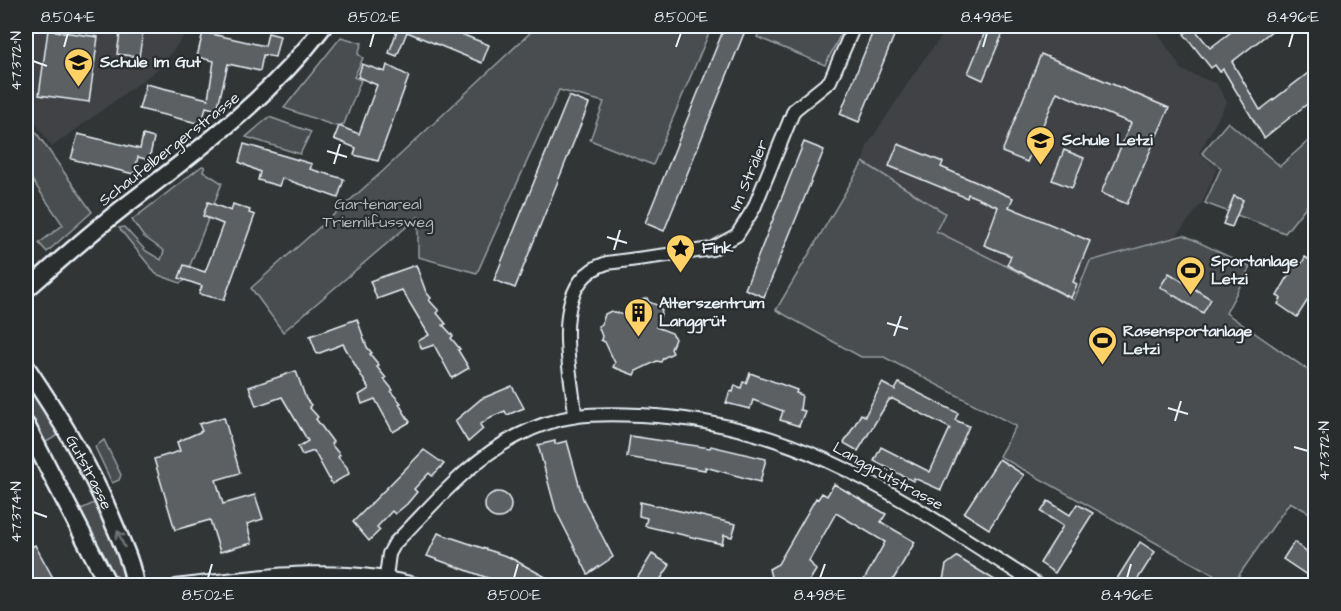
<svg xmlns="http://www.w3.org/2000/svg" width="1341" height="611" font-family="'Architects Daughter',sans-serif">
  <rect width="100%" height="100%" fill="#323536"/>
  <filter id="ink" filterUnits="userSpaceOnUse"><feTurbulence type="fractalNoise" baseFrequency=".0167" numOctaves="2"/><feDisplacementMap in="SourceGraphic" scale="12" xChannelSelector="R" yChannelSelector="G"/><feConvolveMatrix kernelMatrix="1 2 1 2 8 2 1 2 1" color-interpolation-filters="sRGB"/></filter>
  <g filter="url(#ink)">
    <g fill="#3f4244">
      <path d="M26,26H191L162,66L52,147L26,109Z"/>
      <path d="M950,26H1167L1158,33L1182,70L1217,84L1227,102L1199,153L1217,168L1202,203L1174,239L1090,261L1074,300L936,231L944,213L863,162L867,146L921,63Z"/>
    </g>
    <g fill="#494d4f" stroke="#989fa4" stroke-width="1.5">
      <path d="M535,26H712L653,165L590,140L604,102L559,90L477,273L418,257V217L283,332L251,288L383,171L532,31Z"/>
      <path d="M762,26H845L825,65L757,37Z"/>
      <path d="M341,37L362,43L358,54L363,58L354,77L361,80L344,124L335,126L284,108Z"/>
      <path d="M269,117L311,132L300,154L246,137Z"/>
      <path d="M26,118L92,212L47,252L39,243L63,225L26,171Z"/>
      <path d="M1228,122L1280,166L1315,135V195L1285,233L1205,203L1221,168L1202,153Z"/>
      <path d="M863,162L945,213L936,231L1074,300L1090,261L1184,235L1250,267L1226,313L1315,375V516L1290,502L1232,585L999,456L1016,426L884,357H861L776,310Z"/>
      <path d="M202,166L205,167L203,171L222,183L184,281L180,283L156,274L119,228L124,227L146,251L161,260L164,251L143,236L132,220Z"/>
      <path d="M26,378L60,434L43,444L26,409Z"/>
      <path d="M104,440L121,475L119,480L112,483L95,447Z"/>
      <path d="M96,502L124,570L125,575L121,579L110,572L77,511Z"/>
    </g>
    <g fill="#5c6063" stroke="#e8f1f8" stroke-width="1.5">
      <path d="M121,26H144L139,57L117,54Z"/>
      <path d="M393,26H455L463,28L461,34L489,45L482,63L407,32L397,56L389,53L398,28Z"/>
      <path d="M725,26H747L664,231L645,223Z"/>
      <path d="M875,26H898L859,122L840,114Z"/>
      <path d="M1239,26H1278L1232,62L1260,110L1316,67V97L1264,138L1223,69L1220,72L1215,65L1211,68L1184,34L1193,27L1210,48Z"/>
      <path d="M987,27L1003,33L983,80L968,73Z"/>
      <path d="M48,30L98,37L89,102L39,95Z"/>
      <path d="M203,32L265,46L268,33L280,36L275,57L263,55L260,71L228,64L217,110L206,107L202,124L139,109L146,84L208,99L214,61L197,57Z"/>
      <path d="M1041,54L1169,108L1127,204L1101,193L1131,123L1103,112L1057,92L1027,162L1002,152Z"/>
      <path d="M362,64L385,72L387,65L409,76L378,161L354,155L356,148L334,139L339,126L359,134L368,109L377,85L358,77Z"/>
      <path d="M569,96L589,104L515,288L494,280Z"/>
      <path d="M78,134L140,149L143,135L154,138L149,160L138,157L134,174L71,159Z"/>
      <path d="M804,142L824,150L764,297L745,289Z"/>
      <path d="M244,144L312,164L310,169L344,179L338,198L282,178L279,186L258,180L260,172L239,162Z"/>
      <path d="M898,144L943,162L941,167L1013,198L1009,207L1090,241L1073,282L1077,284L1071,298L1007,265L1011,256L984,245L998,207L968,194L967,198L889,166Z"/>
      <path d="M1064,150L1084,158L1072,188L1052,180Z"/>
      <path d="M1234,196L1243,200L1232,227L1223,224Z"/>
      <path d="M208,202L231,211L233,204L250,210L249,213L255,215L224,300L199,294L202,286L179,278L184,265L205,272L212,254L223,224L203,216Z"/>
      <path d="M1305,257L1316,264V287L1297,317L1278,304L1281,298L1277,296L1297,261L1302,263Z"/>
      <path d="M416,265L426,292L431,298L429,300L439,311L437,313L446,324L443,325L453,336L451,338L460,349L458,350L469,368L452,378L434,345L422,349L418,341L429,335L402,290L377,299L370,281Z"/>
      <path d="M1169,273L1211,299L1203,313L1160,287Z"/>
      <path d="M647,298L649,302L659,306L662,311L656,327L672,333L675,339L671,349L673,353L663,358L661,362L657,361L636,371L634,375L613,367L615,363L605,342L601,340L602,336L598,326L602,324L605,314L611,311L627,316L633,301L637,302Z"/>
      <path d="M357,319L367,347L372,353L370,354L379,365L377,367L386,378L384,379L393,390L391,392L401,403L399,404L410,422L393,432L375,399L362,404L359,395L369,389L343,344L317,354L310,336Z"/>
      <path d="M296,371L306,399L311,405L309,407L318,417L316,419L333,442L331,444L340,455L338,457L347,467L349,474L332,484L314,451L302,455L298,447L308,441L282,397L256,406L249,387Z"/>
      <path d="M750,373L797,390L796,393L802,395L800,410L805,411L799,426L780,420L783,411L753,400L750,409L726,403L730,391L733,392L735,385L741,388L743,382L746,383Z"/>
      <path d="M882,383L895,390L899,383L958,413L955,420L969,426L941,490L914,478L913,481L874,461L881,447L930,472L950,428L893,399L889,400L858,451L844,443L861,414L865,416Z"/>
      <path d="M512,386L524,408L507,415L505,411L491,417L480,425L483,429L468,442L455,421L481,399Z"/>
      <path d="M224,417L240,473L216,480L223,504L255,495L263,519L247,524L252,543L220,552L210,520L175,530L154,459L180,451L177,442L202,431L199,424Z"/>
      <path d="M630,436L710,448L711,446L766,459L760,482L705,467V470L627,457Z"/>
      <path d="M555,441V444L567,441L583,499L613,557L588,574L556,511L538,445Z"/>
      <path d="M424,450L444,464L432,476L429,473L414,489L417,492L407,504L395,514L392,511L377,527L380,530L369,541L353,522Z"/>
      <path d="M999,459L1024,475L989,529L964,513Z"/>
      <path d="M834,484L886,514L881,522L915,542L890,585H861L885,542L836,513L809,561L816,570L807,585L795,583L773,585L769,569L778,564L816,498L818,499L822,493L827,496Z"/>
      <circle cx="498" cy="505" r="13"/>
      <path d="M1048,501L1070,515L1077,504L1093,513L1055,573L1040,563L1063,526L1041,512Z"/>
      <path d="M640,502L689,513L736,524L732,537L724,535L722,544L645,526L647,518L639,516Z"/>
      <path d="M438,533L509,557L560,585H507L427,556Z"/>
      <path d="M1140,542L1155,552L1134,585H1113Z"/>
      <path d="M1294,542L1316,560V581L1283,559Z"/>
      <path d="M35,545L57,585H26V550Z"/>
      <path d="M652,554L670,565L657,585H633Z"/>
      <path d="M957,557L1003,585H952L943,580L946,565Z"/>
    </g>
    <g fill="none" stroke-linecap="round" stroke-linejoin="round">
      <defs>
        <g id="minor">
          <path d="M575,414C571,367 547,282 607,263L712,249L737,235L754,208L794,110L830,81L854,26"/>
          <path d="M386,577L389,554L395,543C433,505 468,461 517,436C561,413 592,413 640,415C801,421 908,504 1039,586"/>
          <path d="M176,586C258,576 341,563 422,586"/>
        </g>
        <path id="tertiary" d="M26,290C57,263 88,235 120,210C195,152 266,102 324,26"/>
        <g id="secondary">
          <path id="s1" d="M26,367C60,418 91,468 114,524C123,545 132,564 135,586"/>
          <path d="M26,425L109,586"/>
        </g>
      </defs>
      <use href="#minor" stroke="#e8f1f8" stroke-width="16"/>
      <use href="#tertiary" stroke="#e8f1f8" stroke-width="20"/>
      <use href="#secondary" stroke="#e8f1f8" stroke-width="21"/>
      <use href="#minor" stroke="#2a2d2e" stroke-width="12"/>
      <use href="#tertiary" stroke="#2a2d2e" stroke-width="15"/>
      <use href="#secondary" stroke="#2a2d2e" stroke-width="16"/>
    </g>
    <defs><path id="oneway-shaft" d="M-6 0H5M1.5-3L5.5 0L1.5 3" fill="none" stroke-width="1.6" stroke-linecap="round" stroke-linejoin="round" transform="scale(1.5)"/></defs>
    <use stroke="#6c7275" href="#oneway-shaft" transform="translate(121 539) rotate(-113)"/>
  </g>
  <path fill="none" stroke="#e8f1f8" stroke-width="2" d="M64,47L68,33M370,47L374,33M676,47L681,33M983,47L987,33M1289,47L1293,33M33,61L47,66M327,151L347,157M334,164L340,144M607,237L627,243M614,250L620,230M887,323L908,329M894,336L901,316M1168,408L1188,414M1175,421L1181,401M1294,447L1308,451M33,512L47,517M208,578L212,564M514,578L518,564M820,578L825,564M1127,578L1131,564"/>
  <defs>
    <symbol id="school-pin" viewBox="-11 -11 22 30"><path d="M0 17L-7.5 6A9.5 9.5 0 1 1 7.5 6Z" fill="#ffd166" stroke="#2a2d2e"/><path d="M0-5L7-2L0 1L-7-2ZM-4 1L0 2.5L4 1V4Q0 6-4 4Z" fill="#111"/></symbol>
    <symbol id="sight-pin" viewBox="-11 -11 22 30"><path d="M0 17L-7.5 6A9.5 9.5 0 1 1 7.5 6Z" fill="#ffd166" stroke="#2a2d2e"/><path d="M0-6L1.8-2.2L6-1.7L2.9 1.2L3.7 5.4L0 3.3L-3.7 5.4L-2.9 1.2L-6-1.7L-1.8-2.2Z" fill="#111"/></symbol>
    <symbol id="stadium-pin" viewBox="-11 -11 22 30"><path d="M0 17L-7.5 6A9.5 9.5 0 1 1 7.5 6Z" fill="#ffd166" stroke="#2a2d2e"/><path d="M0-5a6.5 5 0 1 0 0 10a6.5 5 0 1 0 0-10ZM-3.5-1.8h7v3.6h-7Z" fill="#111"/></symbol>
    <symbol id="building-pin" viewBox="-11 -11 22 30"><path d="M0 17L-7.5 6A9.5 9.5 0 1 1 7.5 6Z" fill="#ffd166" stroke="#2a2d2e"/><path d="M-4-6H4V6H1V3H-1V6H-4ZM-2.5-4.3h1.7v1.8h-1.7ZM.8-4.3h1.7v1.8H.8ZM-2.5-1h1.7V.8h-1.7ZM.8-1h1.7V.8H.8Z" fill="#111"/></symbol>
  </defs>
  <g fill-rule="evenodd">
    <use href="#school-pin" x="62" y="46" width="33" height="45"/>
    <use href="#school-pin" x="1024" y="124" width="33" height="45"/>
    <use href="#sight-pin" x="664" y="232" width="33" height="45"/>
    <use href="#stadium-pin" x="1174" y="254" width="33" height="45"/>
    <use href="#building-pin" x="622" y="296" width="33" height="45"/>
    <use href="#stadium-pin" x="1086" y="324" width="33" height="45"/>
  </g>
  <g text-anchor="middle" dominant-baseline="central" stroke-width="4.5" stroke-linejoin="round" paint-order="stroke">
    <g font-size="16" font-weight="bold" fill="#e8f1f8" stroke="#2a2d2e" text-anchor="start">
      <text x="100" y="62">Schule Im Gut</text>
      <text x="1062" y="140">Schule Letzi</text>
      <text x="702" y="248">Fink</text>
      <text x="1211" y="261">Sportanlage<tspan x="1211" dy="18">Letzi</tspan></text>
      <text x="659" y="303">Alterszentrum<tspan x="659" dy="18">Langgrüt</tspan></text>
      <text x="1123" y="331">Rasensportanlage<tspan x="1123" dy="18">Letzi</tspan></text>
    </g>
    <g font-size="16" fill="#e8f1f8" stroke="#2a2d2e">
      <text transform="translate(169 149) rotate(-38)">Schaufelbergerstrasse</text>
      <text transform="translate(749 175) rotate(-67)">Im Sträler</text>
      <text stroke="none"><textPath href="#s1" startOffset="123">Gutstrasse</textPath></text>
      <text transform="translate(888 476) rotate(29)">Langgrütstrasse</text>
    </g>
    <g font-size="16" fill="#b0b8bd" stroke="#2a2d2e">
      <text x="378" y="204">Gartenareal<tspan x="378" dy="18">Triemlifussweg</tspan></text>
    </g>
  </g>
  <rect width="1341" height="611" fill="none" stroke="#2a2d2e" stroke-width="66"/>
  <rect x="33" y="33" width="1275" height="545" fill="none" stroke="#e8f1f8" stroke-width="2"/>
  <g font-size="15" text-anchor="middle" fill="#e8f1f8">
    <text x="68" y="22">8.504°E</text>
    <text x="374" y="22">8.502°E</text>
    <text x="681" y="22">8.500°E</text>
    <text x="987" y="22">8.498°E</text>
    <text x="1293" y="22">8.496°E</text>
    <text transform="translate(16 61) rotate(-90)" y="5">47.372°N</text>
    <text transform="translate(1324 451) rotate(-90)" y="5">47.372°N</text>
    <text transform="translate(16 512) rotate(-90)" y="5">47.374°N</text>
    <text x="208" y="600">8.502°E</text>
    <text x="514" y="600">8.500°E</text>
    <text x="820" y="600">8.498°E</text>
    <text x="1127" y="600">8.496°E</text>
  </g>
</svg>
